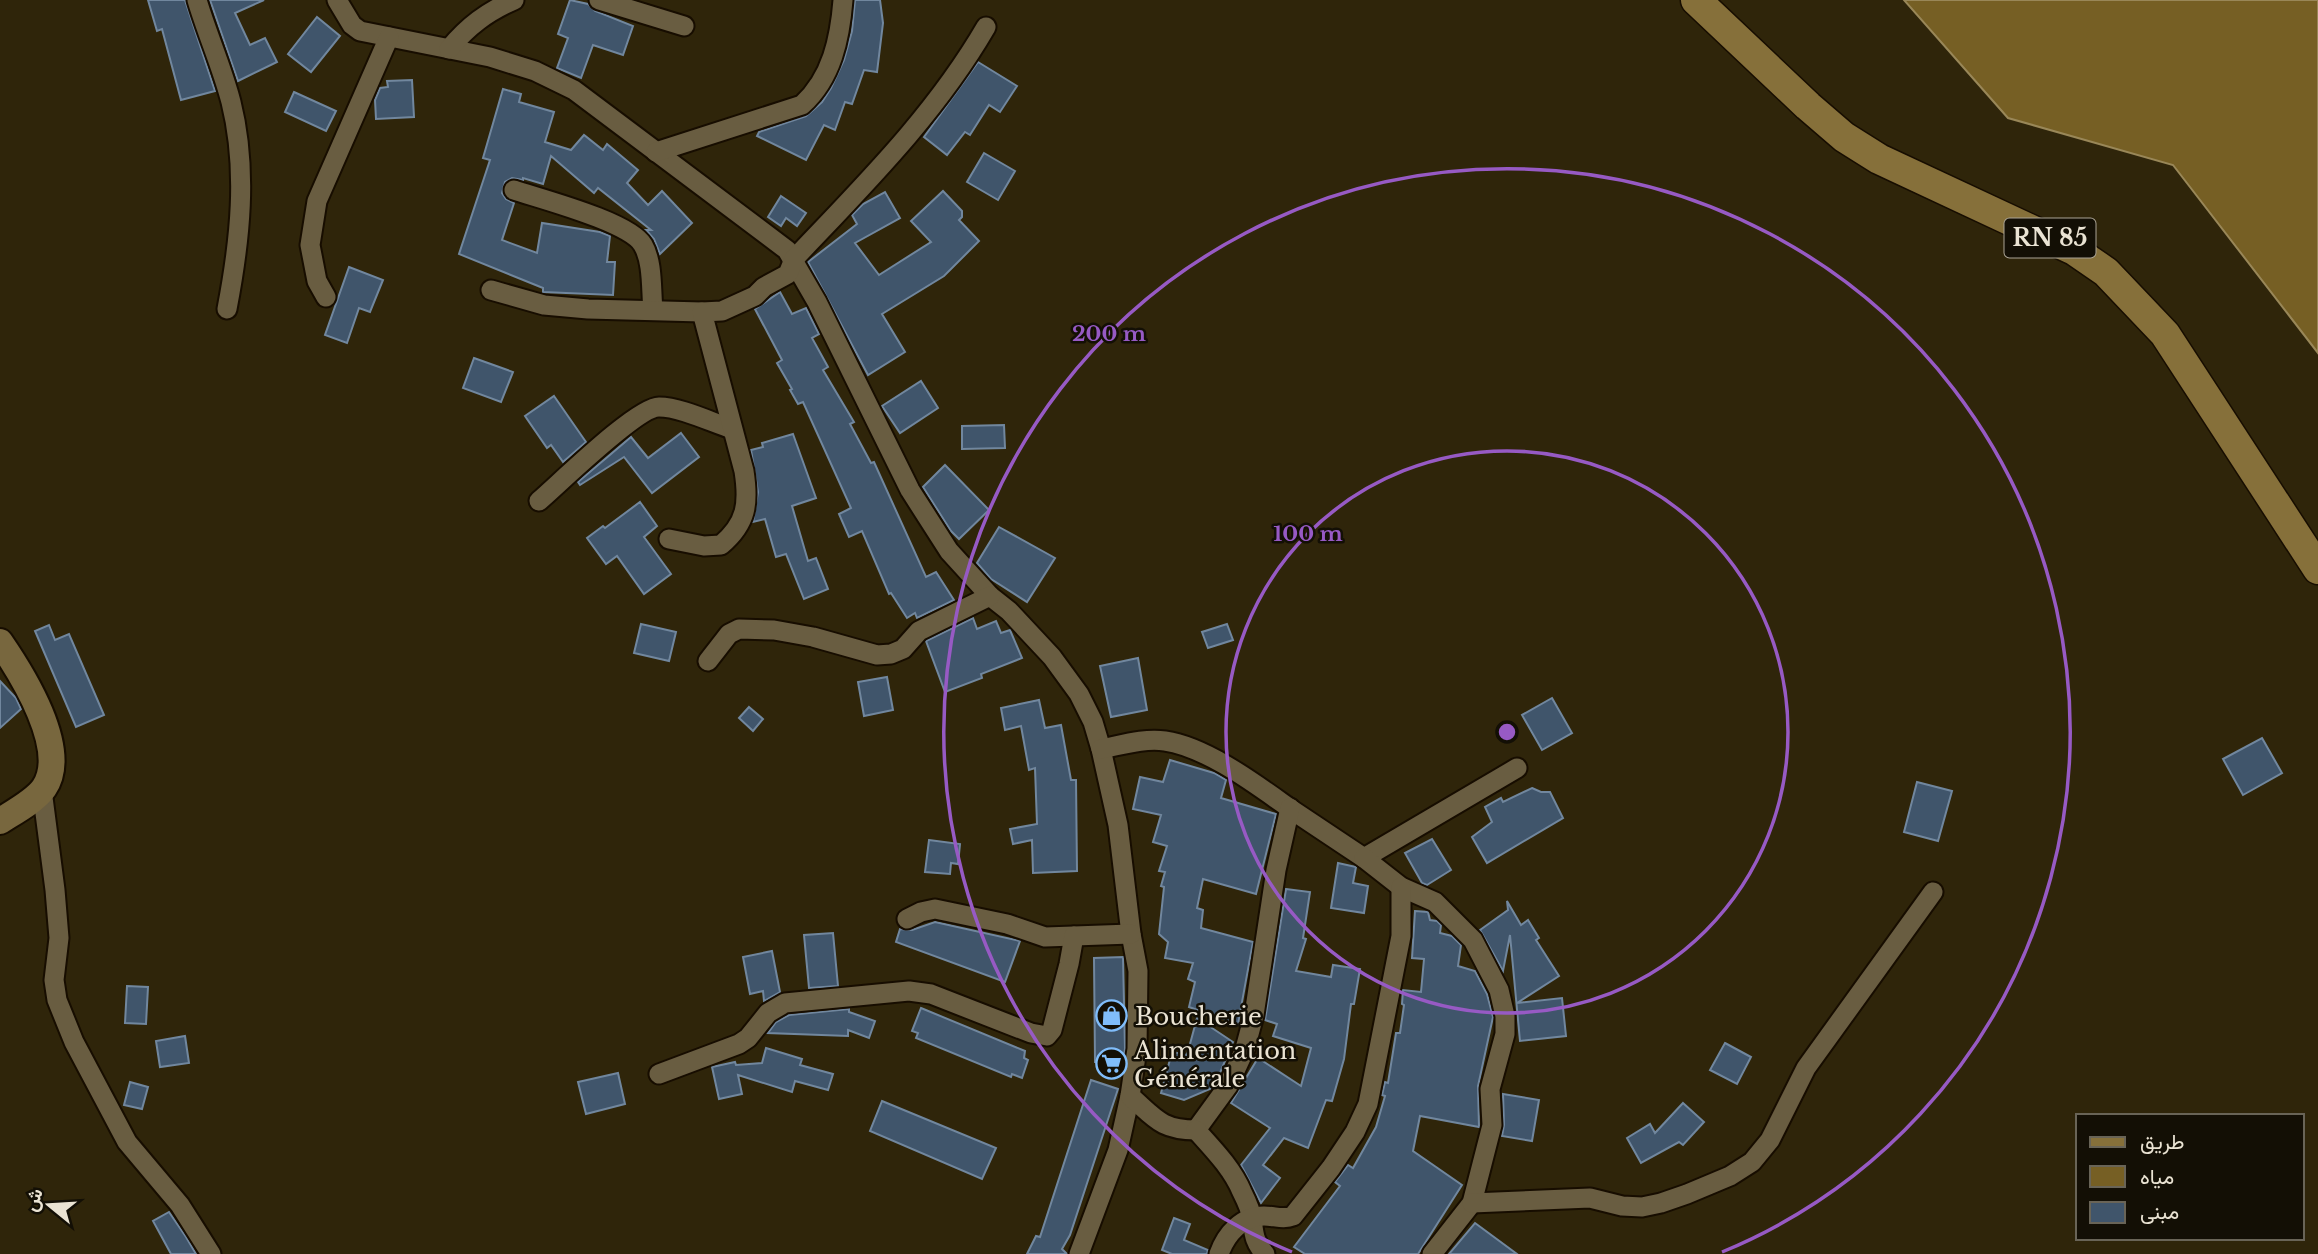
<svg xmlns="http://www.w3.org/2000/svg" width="2318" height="1254" font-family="'Libre Baskerville',Vazirmatn,serif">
  <rect width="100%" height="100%" fill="#2f250a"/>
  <path fill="#765f24" stroke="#998758" stroke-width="2" d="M1904,0H2318V353L2173,165L2008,118Z"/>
  <g fill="#40556b" stroke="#71879e" stroke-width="2">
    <path d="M148,0H185L215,91L181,100L162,29L157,31Z"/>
    <path d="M210,0H264L235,13L250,45L265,38L277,62L238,81Z"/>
    <path d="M570,0L588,4L595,11L633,26L623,55L593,45L581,78L557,68L568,38L558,34Z"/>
    <path d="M855,0H880L883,23L877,72L864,70L852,104L845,102L835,130L824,125L806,160L757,136L759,132L806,116L822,102L831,88L844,60L852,31Z"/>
    <path d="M317,17L340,36L311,72L288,54Z"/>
    <path d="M978,62L1017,86L1000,112L989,105L970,135L965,132L947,155L924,137Z"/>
    <path d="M412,80L414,117L376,119L375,100L380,88L388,87L387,81Z"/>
    <path d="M503,89L521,94L519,102L554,112L545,142L571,150L584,135L603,150L607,144L638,170L627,183L648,205L662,191L692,223L660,254L654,239L646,230H651L598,188L594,193L551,156L543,184L523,178V180L512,178L505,182L502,193L506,199L514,203L502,240L537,253L542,223L600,232L610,236L607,262H615L613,295L543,292V288L459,254L490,160L483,158Z"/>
    <path d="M294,92L336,111L326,131L285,112Z"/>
    <path d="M984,153L1015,171L998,200L967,182Z"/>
    <path d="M943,191L962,211V217L959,220L979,241L944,276L882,314L905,352L868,375L808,262L857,224L852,215L863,204L885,192L900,218L855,243L879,275L931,242L911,221Z"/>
    <path d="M781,196L806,213L797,226L786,218L781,226L768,217Z"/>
    <path d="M349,267L383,280L370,312L359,308L347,343L325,335Z"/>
    <path d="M780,292L792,314L806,308L819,334L812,338L828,367L823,370L854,422L850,424L871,463L874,462L926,577L936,572L954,600L917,618L915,613L907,618L891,593L889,594L862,531L849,537L839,514L851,508L803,402L798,404L790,390L792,389L777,363L782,360L755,309Z"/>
    <path d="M474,358L513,372L501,402L463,388Z"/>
    <path d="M921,381L938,408L900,433L882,406Z"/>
    <path d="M554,396L586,442L563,462L551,445L547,448L525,416Z"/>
    <path d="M1004,425L1005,448L962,449V426Z"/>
    <path d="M681,433L699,457L652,493L624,457L580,485L578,482L631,437L648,458Z"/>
    <path d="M793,434L816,498L792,506L808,561L816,558L828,589L804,599L786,554L776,557L765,519L753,522L758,492L751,450L763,447L762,443Z"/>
    <path d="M945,465L989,510L959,539L951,531L923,487Z"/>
    <path d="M640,502L657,526L644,537L671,574L644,594L617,556L606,564L587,538L603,526L605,528Z"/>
    <path d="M999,527L1055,558L1027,602L991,579L977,563Z"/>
    <path d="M973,618L977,629L996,621L1001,633L1010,630L1022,658L981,674L982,678L945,692L926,641Z"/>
    <path d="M641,624L676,632L669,661L634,653Z"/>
    <path d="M1227,624L1233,640L1208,648L1202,632Z"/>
    <path d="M49,625L55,640L69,634L104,715L76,727L35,631Z"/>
    <path d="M1138,658L1147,710L1111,717L1100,666Z"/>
    <path d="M887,677L893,710L864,716L858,682Z"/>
    <path d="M0,681L16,698L21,709L0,728Z"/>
    <path d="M1552,698L1572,733L1542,750L1522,715Z"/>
    <path d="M1039,700L1045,728L1061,725L1071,780H1076L1077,871L1033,873L1032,840L1013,844L1010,829L1037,824L1035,768L1029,770L1021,726L1005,730L1001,708Z"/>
    <path d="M749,707L763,719L753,731L739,718Z"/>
    <path d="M2262,738L2282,773L2243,795L2223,759Z"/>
    <path d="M1170,760L1214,773L1226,780L1221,798L1276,814L1256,894L1203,879L1197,908L1203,910L1201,928L1253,942L1238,1024L1189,1007L1195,982L1188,979L1193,963L1165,958L1168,942L1159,934L1164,887L1161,886L1165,872L1159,871L1167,846L1153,842L1161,815L1133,809L1140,777L1163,782Z"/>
    <path d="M1917,782L1952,791L1938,841L1904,832Z"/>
    <path d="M1532,788L1541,792H1550L1563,818L1487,863L1472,837L1492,822L1485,807L1501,798L1503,802Z"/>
    <path d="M1432,839L1451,870L1427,885L1422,883L1405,853Z"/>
    <path d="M929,840L960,844L958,864L951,863L950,874L925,872Z"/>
    <path d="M1338,863L1356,867L1353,883L1368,886L1364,913L1331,908Z"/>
    <path d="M1286,889L1310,892L1303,938L1306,939L1296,971L1331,977L1333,965L1360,969L1354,1004H1351L1344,1059L1332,1101L1326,1100L1308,1148L1284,1138L1263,1165L1280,1178L1261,1203L1241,1165L1270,1128L1231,1103L1258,1058L1301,1086L1311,1048L1273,1036L1277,1024L1265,1020Z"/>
    <path d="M1507,901L1521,925L1528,920L1539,938L1536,940L1559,976L1517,1003L1562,998L1566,1036L1520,1041L1510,935L1503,971L1480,930L1508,910Z"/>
    <path d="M1415,911L1428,912L1430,920L1437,921L1441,925L1440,933L1452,936L1461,945L1458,966L1475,971L1487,994L1493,1017L1478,1086L1479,1127L1420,1116L1413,1151L1462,1185L1418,1254H1305L1294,1247L1340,1186L1335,1182L1348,1165L1353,1168L1376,1127L1385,1096L1382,1095L1385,1082L1388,1083L1396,1033H1400L1404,1005L1402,1004L1403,990L1421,992L1424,959L1412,958Z"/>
    <path d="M935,922L1020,941L1005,982L896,942L900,929L912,930Z"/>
    <path d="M833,933L838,986L809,988L804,935Z"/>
    <path d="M772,951L780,992L764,1001L763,991L750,994L743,957Z"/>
    <path d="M1123,957L1125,1049L1123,1061L1095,1062L1094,958Z"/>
    <path d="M127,986L148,987L146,1024L125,1023Z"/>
    <path d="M921,1008L1025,1051L1024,1058L1028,1060L1022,1078L1012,1074L1011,1077L916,1038L918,1033L912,1031Z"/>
    <path d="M849,1009V1012L875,1021L869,1038L848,1030V1036L768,1033L776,1022L789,1015Z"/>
    <path d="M1197,1018L1233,1042L1217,1080L1210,1089L1184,1100L1161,1093L1172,1052L1187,1055Z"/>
    <path d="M185,1036L189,1063L160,1067L156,1041Z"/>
    <path d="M1725,1043L1751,1057L1737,1084L1710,1070Z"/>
    <path d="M766,1048L802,1059L800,1065L833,1074L828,1090L795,1081L792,1092L738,1075L742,1094L719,1099L712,1067L735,1062L736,1065L762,1063Z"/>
    <path d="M618,1073L625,1104L586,1114L578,1082Z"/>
    <path d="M1091,1080L1118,1089L1070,1235L1062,1249L1067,1254H1027L1036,1236L1040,1237Z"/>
    <path d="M130,1082L148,1087L142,1109L124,1105Z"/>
    <path d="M1503,1094L1539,1100L1532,1141L1502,1136L1504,1125Z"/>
    <path d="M882,1101L996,1148L982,1179L870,1131Z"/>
    <path d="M1683,1103L1704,1122L1683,1145L1679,1142L1641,1163L1627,1138L1650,1124L1655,1133Z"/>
    <path d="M169,1212L186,1237L196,1254H171L153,1221Z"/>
    <path d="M1174,1218L1190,1224L1184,1240L1208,1250L1207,1254H1172L1162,1250Z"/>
    <path d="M1475,1223L1517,1254H1449Z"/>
  </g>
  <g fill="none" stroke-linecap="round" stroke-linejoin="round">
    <defs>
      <g id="street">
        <path d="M197,0C207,34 222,67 231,102C248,170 240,241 227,309"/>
        <path d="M337,0L352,25L360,31L490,57L535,71L574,90L787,250L817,302L910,490L949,551L990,596L1009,611L1052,657L1079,694L1093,722L1101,749L1118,825L1131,934L1138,971L1137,1049L1130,1096L1118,1150L1079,1254"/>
        <path d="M599,0L684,26"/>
        <path d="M449,49C468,26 487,12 514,0"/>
        <path d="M656,152L802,105C832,78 840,38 843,0"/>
        <path d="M514,190C541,199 630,222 643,245C653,262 651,290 653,310"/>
        <path d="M491,290L544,305L588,309L702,312"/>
        <path d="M326,297L317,281L310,245L317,201L389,37"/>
        <path d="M539,501C560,483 637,407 659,407C680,407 711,422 732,429"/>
        <path d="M669,539L704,546L721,545C747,523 749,503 744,471L702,312L722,311L755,296L764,287L788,274L794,259C863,186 935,115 986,27"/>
        <path d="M708,661L729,634L739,629L774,630L813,637L877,655L891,654L903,649L919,631L990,596"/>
        <path d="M1101,749C1122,745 1144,738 1165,741C1207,747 1258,786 1292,810C1316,826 1340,842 1364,858L1517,768"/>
        <path d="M42,790L55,890L59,938L54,980L57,1000L74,1042L127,1142L180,1205L211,1254"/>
        <path d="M1364,858L1401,887L1435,902L1473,940L1499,990L1505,1016V1034L1490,1089L1492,1125L1472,1203L1432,1254"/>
        <path d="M907,919L921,912L935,909L1007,924L1045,937L1074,936"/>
        <path d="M659,1074L739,1044L748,1038L768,1013L785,1003L909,991L931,994L1031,1033L1047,1036L1052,1030L1069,964L1074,936L1131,934"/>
        <path d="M1130,1096C1155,1118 1161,1130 1196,1130L1228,1086L1245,1049L1254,1015L1276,870L1290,808"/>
        <path d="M1196,1130C1213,1149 1232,1168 1242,1192C1246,1200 1251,1210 1252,1219C1254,1234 1254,1242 1265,1254"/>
        <path d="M1472,1203L1590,1198L1622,1206L1642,1207L1661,1203L1687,1194L1730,1176L1752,1162L1770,1140L1806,1068L1933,892"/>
        <path d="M1219,1254C1226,1234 1242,1216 1264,1216C1275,1216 1283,1220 1293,1216L1331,1168L1355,1132L1368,1104L1401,936V887"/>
      </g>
      <path id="secondary" d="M0,642C22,674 70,750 44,788C35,801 14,812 0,821"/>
      <path id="primary" d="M1696,0L1808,106L1844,137L1879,159L2074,250L2106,272L2165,334L2318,569"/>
    </defs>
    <use href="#street" stroke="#170d00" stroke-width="23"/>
    <use href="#secondary" stroke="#170d00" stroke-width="30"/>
    <use href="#primary" stroke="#170d00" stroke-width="33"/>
    <use href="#street" stroke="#695d41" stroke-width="19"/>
    <use href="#secondary" stroke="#78673e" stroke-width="26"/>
    <use href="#primary" stroke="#86703a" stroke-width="30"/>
  </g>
  <g fill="none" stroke="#975ac4" stroke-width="3.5">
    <circle cx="1507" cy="732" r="281"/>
    <path d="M1292 1252A563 563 0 1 1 1722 1252"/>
  </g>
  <defs>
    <symbol id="shop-ring" viewBox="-11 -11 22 22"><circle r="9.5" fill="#130f05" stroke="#80bdfa" stroke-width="1.5"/><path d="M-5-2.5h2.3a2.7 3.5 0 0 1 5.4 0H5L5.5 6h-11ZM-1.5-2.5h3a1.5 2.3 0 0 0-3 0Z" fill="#80bdfa"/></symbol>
    <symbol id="supermarket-ring" viewBox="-11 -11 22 22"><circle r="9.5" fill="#130f05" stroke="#80bdfa" stroke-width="1.5"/><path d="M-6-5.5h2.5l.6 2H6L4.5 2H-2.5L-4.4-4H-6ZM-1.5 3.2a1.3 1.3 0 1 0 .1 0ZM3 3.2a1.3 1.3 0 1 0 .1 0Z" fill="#80bdfa"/></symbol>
  </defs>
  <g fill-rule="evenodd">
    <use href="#shop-ring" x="1094" y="998" width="35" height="35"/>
    <use href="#supermarket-ring" x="1094" y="1046" width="35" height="35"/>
  </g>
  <g text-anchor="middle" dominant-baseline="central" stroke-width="5" stroke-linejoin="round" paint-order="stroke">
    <rect fill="#130f05" stroke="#aaa395" stroke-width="2" x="2004.5" y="218.5" width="91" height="39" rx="5"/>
    <g font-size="23" font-weight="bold" fill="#eae3d3">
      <text x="2050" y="238">RN 85</text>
    </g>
    <g font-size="24" fill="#eae3d3" stroke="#130f05" text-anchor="start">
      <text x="1135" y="1016">Boucherie</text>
      <text x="1134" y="1050">Alimentation<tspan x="1134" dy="28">Générale</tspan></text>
    </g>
  </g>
  <circle cx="1507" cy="732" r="10" fill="#975ac4" stroke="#130f05" stroke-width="3.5"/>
  <g font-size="21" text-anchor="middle" font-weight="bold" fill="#975ac4" stroke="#130f05" stroke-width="5" stroke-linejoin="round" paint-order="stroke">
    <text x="1109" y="341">200 m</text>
    <text x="1308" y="541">100 m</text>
  </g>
  <rect x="2076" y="1114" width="228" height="126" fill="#130f05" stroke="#696457" stroke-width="2"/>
  <rect x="2090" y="1137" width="35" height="10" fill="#86703a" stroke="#696457" stroke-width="2"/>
  <text x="2140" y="1149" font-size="21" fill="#eae3d3">طريق</text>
  <rect x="2090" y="1166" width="35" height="21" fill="#765f24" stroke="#696457" stroke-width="2"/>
  <text x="2140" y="1184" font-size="21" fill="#eae3d3">مياه</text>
  <rect x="2090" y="1202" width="35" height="21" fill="#40556b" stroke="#696457" stroke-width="2"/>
  <text x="2140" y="1219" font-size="21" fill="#eae3d3">مبنى</text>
  <g transform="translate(49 1205) rotate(288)" stroke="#130f05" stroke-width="5" paint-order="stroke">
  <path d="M0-5L12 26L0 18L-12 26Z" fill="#eae3d3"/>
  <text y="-10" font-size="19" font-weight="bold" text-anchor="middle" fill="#eae3d3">ش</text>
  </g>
</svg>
